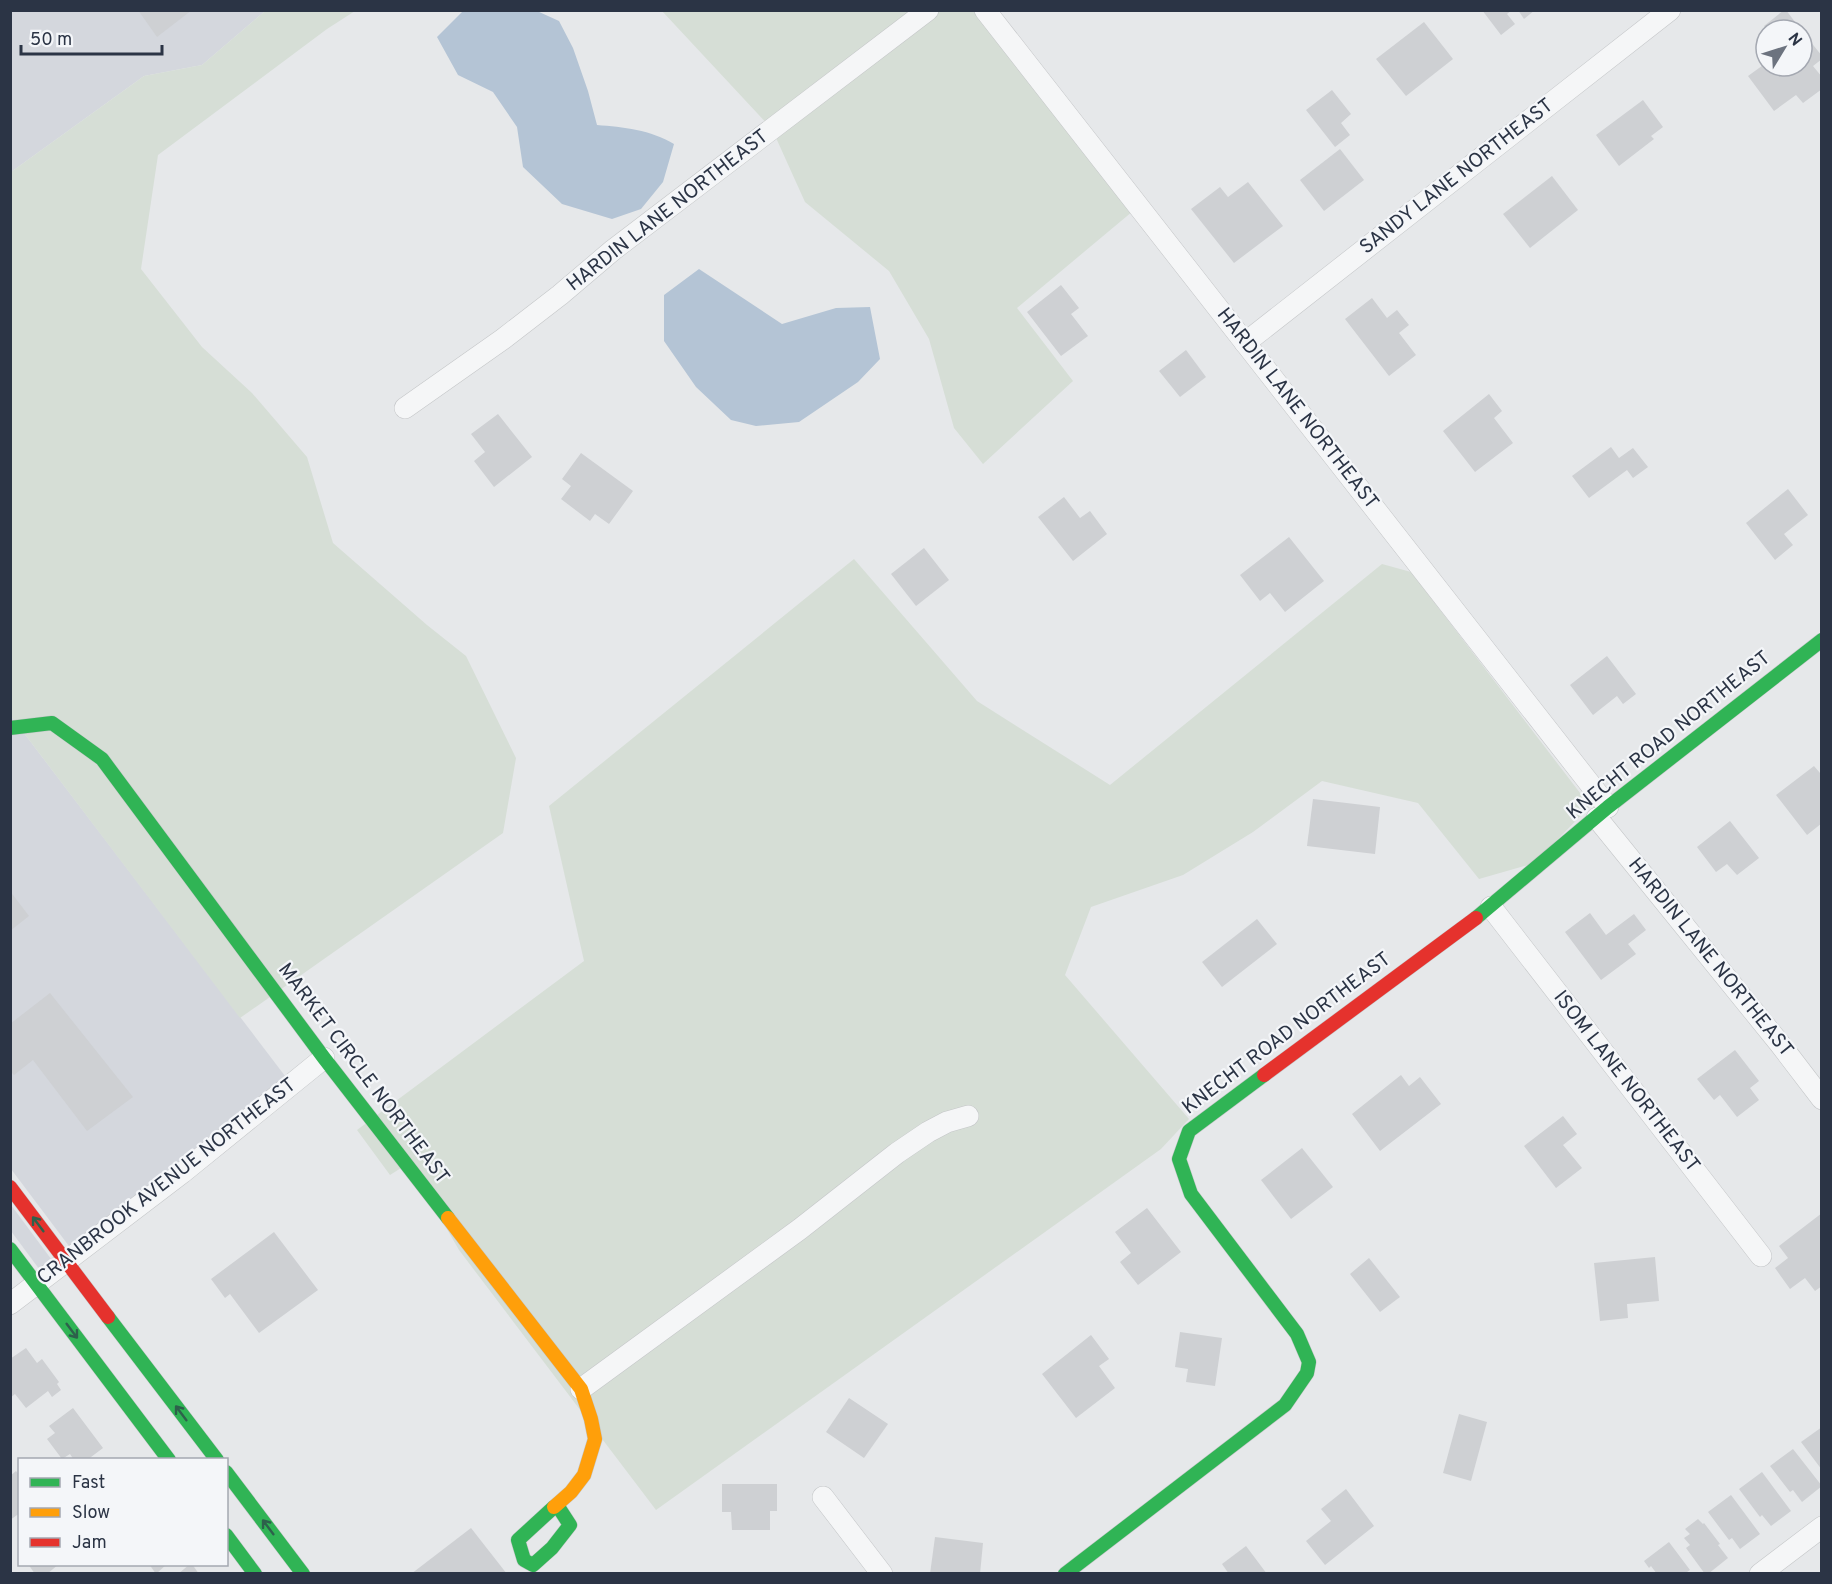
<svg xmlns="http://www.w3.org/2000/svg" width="1832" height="1584" font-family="Overpass,sans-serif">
  <rect width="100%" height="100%" fill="#e6e8ea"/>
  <g fill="#d4d7dd">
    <path d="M11,11H265L202,65L144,76L11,172Z"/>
    <path d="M11,716L298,1093L81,1262L11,1169Z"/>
    <path d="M11,1205L63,1275L51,1285L11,1231Z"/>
  </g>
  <g fill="#d6ded6">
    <path d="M265,11H355L327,29L158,155L141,269L202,347L252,393L307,457L333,543L427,625L466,656L516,758L503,833L240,1018L11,716V172L144,76L202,65Z"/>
    <path d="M662,11H991L1139,206L1017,308L1073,381L983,464L954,428L929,339L889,271L805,202L772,129Z"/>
    <path d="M854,559L977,701L1110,785L1382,564L1411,572L1590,806L1535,863L1479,879L1418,803L1322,781L1253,832L1183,875L1091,907L1065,975L1189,1119L1161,1149L656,1510L459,1250L409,1163L390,1175L357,1130L584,961L549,806Z"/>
  </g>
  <g fill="#b4c4d5">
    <path d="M463,11H537L559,21L573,48L588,91L597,125C623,127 651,130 674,144L663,182L641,209L612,219L562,204L523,167L517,127L493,92L458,75L437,37Z"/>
    <path d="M699,269L782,324L836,308L870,307L880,359L858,382L799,422L756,426L731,420L696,387L664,341V295Z"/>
  </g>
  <g fill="#ced0d3">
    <path d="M138,10H192L157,37Z"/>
    <path d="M1482,10H1512L1507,14L1515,24L1501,35Z"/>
    <path d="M1518,10H1535L1524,19Z"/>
    <path d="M1784,10H1786L1801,30H1767L1764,26Z"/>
    <path d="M1424,22L1453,59L1406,96L1376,59Z"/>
    <path d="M1802,31L1822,56V59L1813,66L1822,77V89L1803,103L1796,95L1774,111L1748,76L1766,63V66H1802Z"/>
    <path d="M1332,90L1351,114L1341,123L1350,135L1335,147L1306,110Z"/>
    <path d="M1643,100L1663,127L1651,136L1654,139L1619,166L1596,135Z"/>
    <path d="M1340,149L1364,180L1324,211L1300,180Z"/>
    <path d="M1552,176L1578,210L1530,248L1503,214Z"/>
    <path d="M1248,182L1283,226L1234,263L1191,209L1220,187L1228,197Z"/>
    <path d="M1061,285L1079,308L1071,314L1088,336L1061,356L1027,312Z"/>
    <path d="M1372,298L1387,318L1397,310L1409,325L1399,333L1416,355L1389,376L1345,319Z"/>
    <path d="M1186,350L1206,377L1180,397L1159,371Z"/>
    <path d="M1489,394L1502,411L1494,418L1513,443L1475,472L1443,431Z"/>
    <path d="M498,414L532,457L494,487L474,461L485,452L471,434Z"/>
    <path d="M1611,447L1619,458L1633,448L1648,467L1633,478L1627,470L1589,498L1572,476Z"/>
    <path d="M581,453L633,491L609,524L595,514L590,521L561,499L571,486L562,479Z"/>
    <path d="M1788,489L1808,515L1784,534L1793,545L1775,560L1746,523Z"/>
    <path d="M1064,497L1080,518L1090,511L1107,534L1073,561L1038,517Z"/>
    <path d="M1289,537L1324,581L1285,612L1270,593L1260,601L1240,575Z"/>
    <path d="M924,548L949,580L916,606L891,574Z"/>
    <path d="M1607,656L1636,694L1623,704L1617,696L1593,715L1570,685Z"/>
    <path d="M1814,766L1820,773L1822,772V823L1807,835L1776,795Z"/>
    <path d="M1313,799L1380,807L1375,854L1307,846Z"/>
    <path d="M1730,821L1759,858L1737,875L1727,864L1716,872L1697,847Z"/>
    <path d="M10,891L29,916L10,931Z"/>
    <path d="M1590,913L1606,935L1634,914L1646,930L1628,944L1636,954L1601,980L1565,932Z"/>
    <path d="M1257,919L1277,944L1222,987L1202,962Z"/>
    <path d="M50,993L133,1097L87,1131L33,1060L14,1075L10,1071V1024Z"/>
    <path d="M1735,1050L1759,1081L1750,1088L1759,1100L1737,1117L1720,1095L1714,1100L1697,1079Z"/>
    <path d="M1401,1075L1409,1086L1420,1077L1441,1104L1380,1151L1352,1114Z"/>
    <path d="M1563,1116L1577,1134L1563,1145L1582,1168L1556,1188L1524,1146Z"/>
    <path d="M1302,1148L1333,1187L1291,1219L1261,1180Z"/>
    <path d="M1147,1208L1181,1252L1138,1285L1120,1262L1131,1253L1115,1232Z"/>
    <path d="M1822,1213V1286L1815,1291L1805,1278L1790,1289L1775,1268L1788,1258L1779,1246Z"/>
    <path d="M274,1232L318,1290L259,1333L230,1294L225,1298L211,1279Z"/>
    <path d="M1655,1257L1659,1301L1627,1304L1628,1318L1600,1321L1594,1263Z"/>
    <path d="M1369,1258L1400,1297L1380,1312L1350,1274Z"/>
    <path d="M1180,1332L1222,1338L1215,1386L1186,1382L1188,1369L1175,1367Z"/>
    <path d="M1091,1335L1109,1359L1099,1366L1115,1388L1076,1418L1042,1374Z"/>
    <path d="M26,1348L37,1363L42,1359L59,1382L57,1384L61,1390L52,1397L48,1391L26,1408L15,1394L10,1398V1359Z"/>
    <path d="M849,1398L888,1424L864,1458L826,1432Z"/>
    <path d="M73,1408L103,1448L87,1460H74L70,1454L62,1459L47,1439L55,1433L49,1426Z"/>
    <path d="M1459,1414L1487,1422L1471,1481L1443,1473Z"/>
    <path d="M1822,1427V1470L1801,1442Z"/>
    <path d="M1793,1449L1822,1486L1802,1502L1793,1490L1790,1492L1770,1466Z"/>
    <path d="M16,1471L20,1476V1513L10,1520V1476Z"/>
    <path d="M1762,1472L1791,1511L1771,1526L1762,1515L1760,1517L1739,1489Z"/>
    <path d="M722,1484H777V1511H770V1530H732L731,1512H722Z"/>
    <path d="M1346,1489L1374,1526L1325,1565L1306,1541L1331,1521L1321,1509Z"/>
    <path d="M1731,1495L1760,1534L1740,1549L1732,1538L1729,1540L1708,1512Z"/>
    <path d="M1698,1519L1703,1524L1704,1523L1720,1544L1718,1545L1728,1558L1708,1574H1705L1686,1548L1690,1545L1684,1538L1690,1534L1685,1529Z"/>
    <path d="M471,1528L507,1574H411Z"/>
    <path d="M935,1537L983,1543L980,1574H930Z"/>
    <path d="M1669,1542L1690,1570L1687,1572L1688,1574H1657L1651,1566L1649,1568L1644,1561Z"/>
    <path d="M1246,1546L1267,1574H1229L1222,1564Z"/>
    <path d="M28,1564H59L47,1574H35Z"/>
    <path d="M149,1564H167L156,1574Z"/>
    <path d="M190,1564H192L199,1574H178Z"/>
  </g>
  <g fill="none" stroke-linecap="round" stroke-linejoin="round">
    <defs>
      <g id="street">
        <path d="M985,10L1608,807"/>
        <path d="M1245,343L1670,10"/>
        <path d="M405,408L503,339L560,295L613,250L928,10"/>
        <path d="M1597,818L1780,1044L1822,1099"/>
        <path d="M1491,907L1761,1256"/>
        <path d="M10,1304L182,1173L324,1058"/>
        <path d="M581,1389L800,1229L897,1153L928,1132L947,1122L968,1116"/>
        <path d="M823,1497L882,1574"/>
        <path d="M1760,1574L1822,1527"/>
      </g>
      <g id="fast">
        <path d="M10,728L52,723L102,759L324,1058L448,1218"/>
        <path d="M1476,918L1608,807L1822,640"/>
        <path d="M10,1249L169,1460"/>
        <path d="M108,1317L217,1460"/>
        <path d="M226,1472L303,1574"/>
        <path d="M554,1507L518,1540L524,1560L533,1565L552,1548L570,1525L557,1505"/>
        <path d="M226,1535L255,1574"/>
        <path d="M1065,1574L1285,1405L1307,1373L1309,1362L1297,1334L1191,1194L1179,1159L1189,1131L1264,1075"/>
      </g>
      <path id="slow" d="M448,1218L581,1389L591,1419L595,1439L584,1475L571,1492L554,1507"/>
      <g id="jam">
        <path d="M1264,1075L1476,918"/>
        <path d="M10,1187L108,1317"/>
      </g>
    </defs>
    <use href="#street" stroke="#c4c6c8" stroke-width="22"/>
    <use href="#fast" stroke="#c4c6c8" stroke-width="15"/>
    <use href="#slow" stroke="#c4c6c8" stroke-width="15"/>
    <use href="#jam" stroke="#c4c6c8" stroke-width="15"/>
    <use href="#street" stroke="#f5f6f7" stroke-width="21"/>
    <use href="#fast" stroke="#30b455" stroke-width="14"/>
    <use href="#slow" stroke="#ff9f0a" stroke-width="14"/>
    <use href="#jam" stroke="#e5322d" stroke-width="14"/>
  </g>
  <defs><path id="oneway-shaft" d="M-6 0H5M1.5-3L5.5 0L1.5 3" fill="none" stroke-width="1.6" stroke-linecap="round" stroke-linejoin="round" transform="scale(1.5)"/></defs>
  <g stroke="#2d614b">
    <use href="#oneway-shaft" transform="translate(38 1224) rotate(-127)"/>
    <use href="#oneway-shaft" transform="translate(72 1331) rotate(53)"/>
    <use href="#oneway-shaft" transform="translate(181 1413) rotate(-127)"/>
    <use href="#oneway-shaft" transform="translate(268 1527) rotate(-127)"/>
  </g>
  <g text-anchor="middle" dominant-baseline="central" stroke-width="4.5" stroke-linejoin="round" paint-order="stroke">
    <g font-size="20" fill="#2b3445" stroke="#f4f6f9">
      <text transform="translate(1457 177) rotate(-38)">SANDY LANE NORTHEAST</text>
      <text transform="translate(668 211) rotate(-38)">HARDIN LANE NORTHEAST</text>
      <text transform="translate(1297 409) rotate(52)">HARDIN LANE NORTHEAST</text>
      <text transform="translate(1669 736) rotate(-39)">KNECHT ROAD NORTHEAST</text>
      <text transform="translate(1710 958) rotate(51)">HARDIN LANE NORTHEAST</text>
      <text transform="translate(1287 1034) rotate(-37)">KNECHT ROAD NORTHEAST</text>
      <text transform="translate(363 1074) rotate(53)">MARKET CIRCLE NORTHEAST</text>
      <text transform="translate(1626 1082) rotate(52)">ISOM LANE NORTHEAST</text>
      <text transform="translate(167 1182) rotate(-38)">CRANBROOK AVENUE NORTHEAST</text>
    </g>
  </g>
  <rect width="1832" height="1584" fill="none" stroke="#2b3445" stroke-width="24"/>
  <rect x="18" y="1458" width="210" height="108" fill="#f4f6f9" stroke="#a4a8b1" stroke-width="1.5"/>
  <rect x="30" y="1478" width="30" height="9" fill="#30b455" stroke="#a4a8b1" stroke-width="1.5"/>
  <text x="72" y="1488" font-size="18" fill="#2b3445">Fast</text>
  <rect x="30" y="1508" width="30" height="9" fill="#ff9f0a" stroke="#a4a8b1" stroke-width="1.5"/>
  <text x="72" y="1518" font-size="18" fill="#2b3445">Slow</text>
  <rect x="30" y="1538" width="30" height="9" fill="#e5322d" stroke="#a4a8b1" stroke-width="1.5"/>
  <text x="72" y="1548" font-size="18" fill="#2b3445">Jam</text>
  <g transform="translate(1784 48) rotate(52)"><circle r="28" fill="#f4f6f9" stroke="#a4a8b1" stroke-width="1.5"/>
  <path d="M0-4.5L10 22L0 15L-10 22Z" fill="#6c737f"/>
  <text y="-9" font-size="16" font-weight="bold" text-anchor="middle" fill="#2b3445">N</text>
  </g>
  <path d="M21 45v9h141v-9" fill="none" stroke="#2b3445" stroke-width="3"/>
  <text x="30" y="45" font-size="18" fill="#2b3445" stroke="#f4f6f9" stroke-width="4.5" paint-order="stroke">50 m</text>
</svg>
